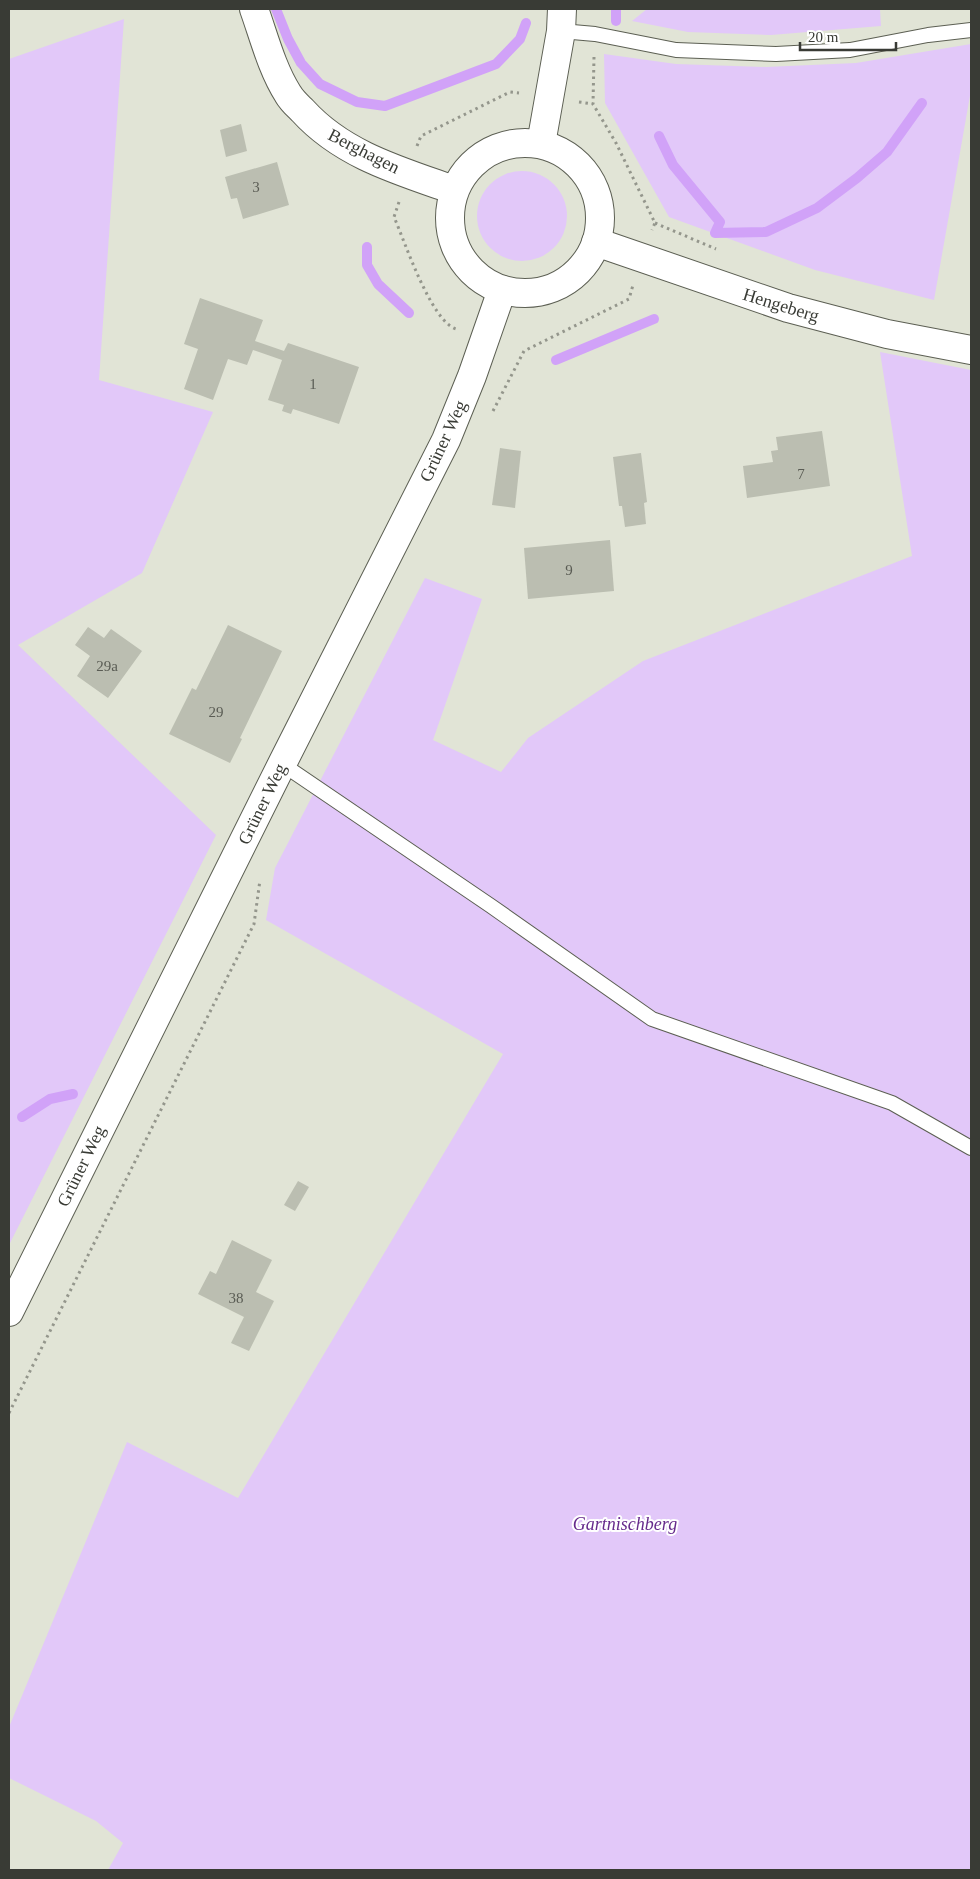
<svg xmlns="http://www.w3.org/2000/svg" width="980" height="1879" font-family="Georgia,serif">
  <rect width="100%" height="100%" fill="#e1e4d6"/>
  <g fill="#e2c8f9">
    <path d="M647,9H880L881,26L771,35L688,32L632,21Z"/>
    <path d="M124,19L99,380L213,412L142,573L18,645L216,835L9,1245V59Z"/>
    <path d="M971,44V90L934,300L815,270L669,217L605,103L604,54L676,64L766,67L856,63Z"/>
    <circle cx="522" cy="216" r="45"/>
    <path d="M880,352L971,370V1870H108L123,1843L96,1821L9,1778V1727L127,1442L238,1498L503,1054L266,920L275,868L425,578L482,599L433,740L501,772L528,738L643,661L912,556Z"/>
  </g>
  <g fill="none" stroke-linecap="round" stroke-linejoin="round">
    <g stroke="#d1a2f8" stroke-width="10">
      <path d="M276,9L288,39L301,63L320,84L357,102L385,106L496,64L520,39L526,23"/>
      <path d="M616,9V21"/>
      <path d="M659,136L673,165L720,222L715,233L766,232L817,208L857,178L887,152L922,103"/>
      <path d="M367,247V265L378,284L409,313"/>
      <path d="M556,360L654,319"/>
      <path d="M22,1117L50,1099L73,1094"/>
    </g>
  </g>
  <g fill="#bbbeb1">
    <path d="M241,124L247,151L226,157L220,130Z"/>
    <path d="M277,162L289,205L243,219L237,198L231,199L225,177Z"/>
    <path d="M200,298L263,320L255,341L284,351L288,343L359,367L339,424L293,409L291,414L282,411L284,405L268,400L282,360L253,350L247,365L228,359L213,400L184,389L198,349L184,344Z"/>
    <path d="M822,431L830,486L747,498L743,466L773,462L771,451L778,450L776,437Z"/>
    <path d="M500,448L521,451L515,508L492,505Z"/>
    <path d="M641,453L647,502L644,503L646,524L625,527L622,506H619L613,457Z"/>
    <path d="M610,540L614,591L528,599L524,548Z"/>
    <path d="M228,625L282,651L240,738L242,739L230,763L169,734L192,688L196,690Z"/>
    <path d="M88,627L104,638L111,629L142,651L108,698L77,676L90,656L75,645Z"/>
    <path d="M298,1181L309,1187L295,1211L284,1205Z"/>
    <path d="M232,1240L272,1260L256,1292L274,1301L249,1351L231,1343L244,1317L198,1294L210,1271L216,1274Z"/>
  </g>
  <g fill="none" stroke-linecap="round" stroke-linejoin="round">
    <defs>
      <g id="lane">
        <path d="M561,31L595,34L676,50L776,54L850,50L928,35L971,30"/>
        <path d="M282,764L491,906L652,1019L892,1103L971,1148"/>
      </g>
      <path id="street" d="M254,9C264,37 272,69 288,94C292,101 298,106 303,111C343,155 400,171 454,190"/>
      <g id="secondary">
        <circle cx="525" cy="218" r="75"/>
        <path d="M541,144L561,31L562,9"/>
        <path d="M596,242L788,308L887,334L971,350"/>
        <path d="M9,1312L282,764L446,440L472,376L502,290"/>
      </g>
    </defs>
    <use href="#lane" stroke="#5c5f53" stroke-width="16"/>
    <use href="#street" stroke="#5c5f53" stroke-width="30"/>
    <use href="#secondary" stroke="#5c5f53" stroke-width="30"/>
    <g stroke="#94968c" stroke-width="3" stroke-dasharray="2.5 4" stroke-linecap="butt">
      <path d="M594,57L593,104L616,143L655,223L652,230"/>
      <path d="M579,102L593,104"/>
      <path d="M417,146L421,136L510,92L519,93"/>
      <path d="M399,202L394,217C405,242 431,321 456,329"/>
      <path d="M655,223L716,249"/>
      <path d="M493,411L524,351L629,299L633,285"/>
      <path d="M9,1413L254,924L260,880"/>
    </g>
    <use href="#lane" stroke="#fff" stroke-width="14"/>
    <use href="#street" stroke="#fff" stroke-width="28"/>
    <use href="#secondary" stroke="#fff" stroke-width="28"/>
  </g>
  <g text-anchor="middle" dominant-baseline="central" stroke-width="4" stroke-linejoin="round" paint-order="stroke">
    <g font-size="15" fill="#5a5c54">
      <text x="256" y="187">3</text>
      <text x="313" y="384">1</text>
      <text x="801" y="474">7</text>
      <text x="569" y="570">9</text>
      <text x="107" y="666">29a</text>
      <text x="216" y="712">29</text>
      <text x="236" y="1298">38</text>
    </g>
    <g font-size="18" fill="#393b35" stroke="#fff">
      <text transform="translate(364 151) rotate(27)">Berghagen</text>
      <text transform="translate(781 305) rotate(17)">Hengeberg</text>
      <text transform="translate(443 441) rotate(-65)">Grüner Weg</text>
      <text transform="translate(262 804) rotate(-64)">Grüner Weg</text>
      <text transform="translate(81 1166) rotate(-64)">Grüner Weg</text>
    </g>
    <g font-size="18" font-style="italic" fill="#662a8c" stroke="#fff">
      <text x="625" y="1524">Gartnischberg</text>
    </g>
  </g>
  <rect width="980" height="1879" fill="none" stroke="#393b35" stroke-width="20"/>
  <path d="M800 42v8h96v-8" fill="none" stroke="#393b35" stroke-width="2.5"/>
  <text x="808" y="42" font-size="15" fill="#393b35" stroke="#ffffff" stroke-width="4" paint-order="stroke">20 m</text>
</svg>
